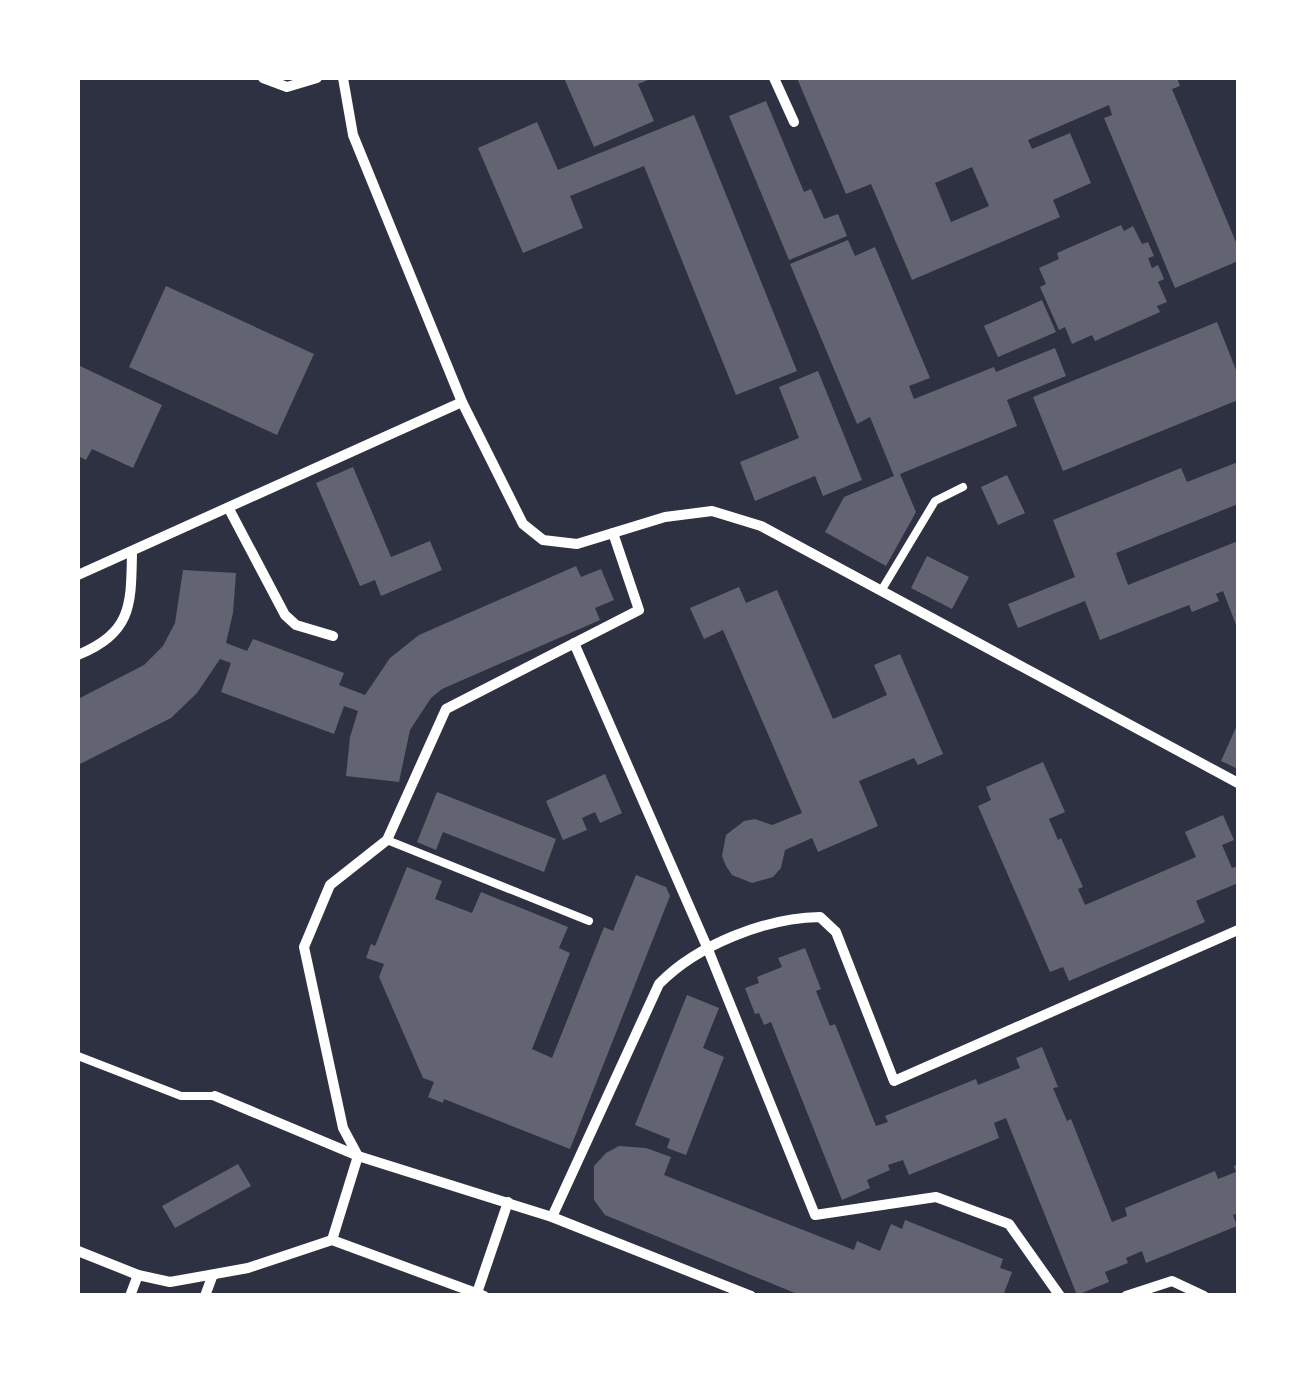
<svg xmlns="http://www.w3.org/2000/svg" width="1316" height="1373" font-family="Georgia,serif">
  <rect width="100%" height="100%" fill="#2d3142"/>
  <g fill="#626471" fill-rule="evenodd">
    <path d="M564,78H653L638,84L654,121L594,147Z"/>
    <path d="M797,78H1177L1180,86L1172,89L1238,247V261L1175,288L1104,118L1112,115L1109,105L1028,140L1032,149L1070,133L1091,183L1053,200L1060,217L912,280L871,184L846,194ZM972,167L989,206L951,222L935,183Z"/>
    <path d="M766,101L804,192L811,189L824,219L838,214L847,236L789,260L729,116Z"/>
    <path d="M694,115L797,371L736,395L644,166L570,196L583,228L523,253L478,148L537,122L558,170Z"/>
    <path d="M1121,225L1124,231L1133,226L1142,244L1148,242L1154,256L1148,258L1152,268L1158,265L1164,279L1158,282L1167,302L1157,306L1160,312L1095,341L1092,335L1072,344L1065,327L1059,330L1040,287L1046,284L1039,268L1059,259L1057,253Z"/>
    <path d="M848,240L855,256L875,247L930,378L909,386L914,399L994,367L996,372L1055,348L1066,376L1007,400L1017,426L900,474L916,512L886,566L825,532L844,497L894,476L870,417L857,424L790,264Z"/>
    <path d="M166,286L314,354L277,435L129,367Z"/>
    <path d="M1042,300L1056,332L998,357L984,326Z"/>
    <path d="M1217,322L1238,375V400L1063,471L1033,397Z"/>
    <path d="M78,365L162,405L133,468L92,449L86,460L78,456Z"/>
    <path d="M818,371L862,480L823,496L815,476L755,501L740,462L799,438L779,387Z"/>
    <path d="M1238,462V504L1116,553L1128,585L1238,541V630L1223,591L1216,594L1219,601L1192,612L1189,605L1100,640L1085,601L1018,628L1008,604L1075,577L1053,520L1181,468L1187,482Z"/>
    <path d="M353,467L391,557L430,541L442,570L381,596L375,580L360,586L316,483Z"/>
    <path d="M1007,475L1025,513L998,525L981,487Z"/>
    <path d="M927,556L969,577L952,609L911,588Z"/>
    <path d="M576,566L581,577L601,569L614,600L595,608L600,620L442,689L431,698L410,730L399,782L346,776L350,737L358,711L344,706L334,734L221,692L231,663L220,659L197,693L171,718L78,765V699L144,665L163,646L175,623L183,570L236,573L233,613L226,643L247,651L253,639L344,673L339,685L365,695L390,658L419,635Z"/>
    <path d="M739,587L746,603L777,590L833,719L887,695L874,665L900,654L943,754L918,765L914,758L859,781L878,826L818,852L812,838L785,850L781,868L773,877L752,883L732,875L726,866L722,856L726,835L744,821L755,819L772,825L802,813L723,630L704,639L690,608Z"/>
    <path d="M1238,723V769L1221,761Z"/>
    <path d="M1043,762L1065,812L1049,819L1058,840L1061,838L1083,887L1078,889L1085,905L1196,857L1185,832L1223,815L1234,840L1222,845L1232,868L1238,866V883L1196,901L1205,922L1069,981L1063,967L1050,972L978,806L991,800L986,787Z"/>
    <path d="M605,774L622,813L600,823L595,812L582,818L587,830L563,840L546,801Z"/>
    <path d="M437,792L556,839L544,872L443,832L436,850L417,842Z"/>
    <path d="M407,867L442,881L435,899L472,913L481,892L568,927L559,948L570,953L532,1049L552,1058L604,927L613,931L636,875L666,887L670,896L570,1149L444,1099L443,1103L428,1097L434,1082L423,1078L379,977L384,964L366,958L371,944L375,946Z"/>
    <path d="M805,948L821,989L816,991L830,1026L835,1024L876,1126L888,1122L885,1116L976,1079L978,1085L1020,1068L1016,1058L1042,1047L1058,1087L1053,1088L1067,1121L1071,1119L1112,1222L1127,1216L1125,1208L1215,1171L1218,1179L1236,1172L1234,1166L1238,1164V1213L1233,1215L1237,1226L1146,1263L1142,1251L1126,1258L1128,1263L1105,1272L1109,1282L1077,1295L1006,1118L994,1123L999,1138L909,1175L903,1160L888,1165L890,1170L867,1180L870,1188L842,1200L771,1022L764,1025L759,1013L755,1014L745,988L759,983L757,977L782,967L778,958Z"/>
    <path d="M687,995L719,1008L703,1048L724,1057L686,1155L667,1148L670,1139L635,1125Z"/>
    <path d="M619,1146L646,1148L671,1157L664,1175L854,1250L857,1241L880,1251L891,1224L902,1229L905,1220L1003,1259L1000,1268L1012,1272L1003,1296H802L605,1215L594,1200V1166L606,1153Z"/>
    <path d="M238,1164L251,1186L175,1228L162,1206Z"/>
  </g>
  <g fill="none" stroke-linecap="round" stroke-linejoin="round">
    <g stroke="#fff" stroke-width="8">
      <path d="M881,591L935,501L963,487"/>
      <path d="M387,840L589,921"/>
      <path d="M78,1056L181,1096H215"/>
    </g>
    <g stroke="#fff" stroke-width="10">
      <path d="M263,78L287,87L317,78"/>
      <path d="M343,78L353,135L462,402L523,524L543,540L577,544L665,517L712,511L761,526L1238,783"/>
      <path d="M774,78L794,122"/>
      <path d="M229,509L285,615L296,625L333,636"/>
      <path d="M78,575L462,402"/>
      <path d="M574,643L707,947L815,1215L936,1197L1009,1224L1060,1296"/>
      <path d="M78,655C132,632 131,606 132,553"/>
      <path d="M215,1096L358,1156L552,1217L659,984C697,945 765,918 820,917L836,932L894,1081L1238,930"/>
      <path d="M552,1217L751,1296"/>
      <path d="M332,1240L358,1156L343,1128L304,947L330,885L387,840L446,709L639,610L613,533"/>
      <path d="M78,1251L138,1275L170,1282L248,1268L332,1240L484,1296"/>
      <path d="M477,1293L508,1202"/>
      <path d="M130,1296L138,1275"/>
      <path d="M205,1296L212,1277"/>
      <path d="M1126,1296L1172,1281L1204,1296"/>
    </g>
  </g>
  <rect width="1316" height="1373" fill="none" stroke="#ffffff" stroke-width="160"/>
</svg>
